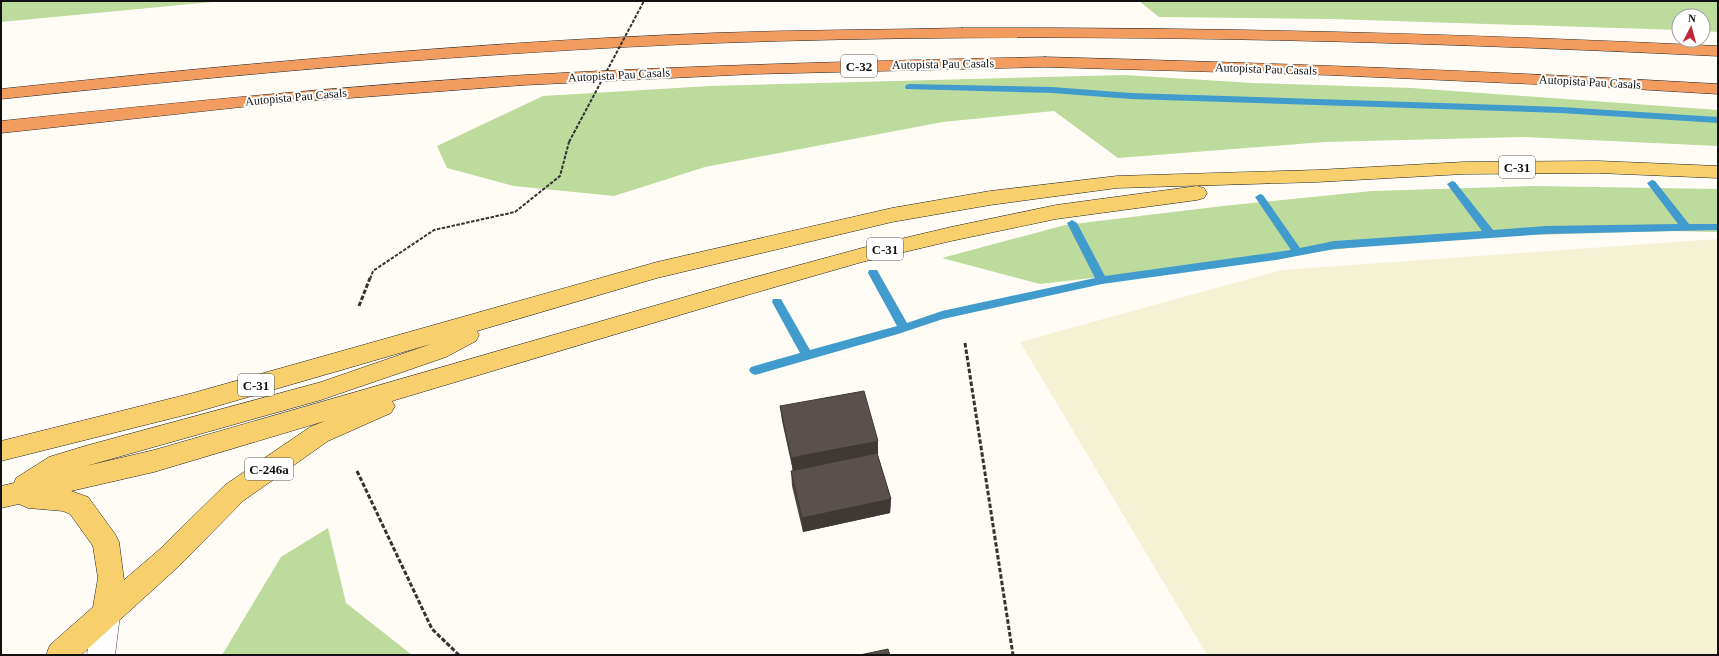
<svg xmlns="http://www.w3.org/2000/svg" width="1719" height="656" font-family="'Times New Roman',serif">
  <rect width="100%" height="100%" fill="#fffcf5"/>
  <path fill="#f5f1d4" d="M1718,239V655H1207L1020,342L1281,270Z"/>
  <g fill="#bcdb9d">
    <path d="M1,1H342L212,2L1,22Z"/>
    <path d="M1139,1H1718V32L1703,31V16H1679V30L1331,19L1159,17Z"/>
    <path d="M1124,75L1253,83L1412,88L1718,110V146L1522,137L1324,142L1118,158L1054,111L943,122L705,167L614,196L514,186L447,168L437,146L543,96L710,86Z"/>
    <path d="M1533,186L1718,189V232L1670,231L1435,238L1040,284L942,258L1065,225L1223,206L1372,191Z"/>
    <path d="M328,528L346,603L412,655H222L281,557Z"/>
  </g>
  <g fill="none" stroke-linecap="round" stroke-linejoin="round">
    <g fill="#419bcd" fill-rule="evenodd">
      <path d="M909,84L1052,87L1131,93L1561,107L1718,117V123L1561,113L1131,99L1052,93L906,89L905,87L906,85Z"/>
      <path d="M1652,180L1655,181L1689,224H1718V230L1546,234L1334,249L1276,260L1102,284L943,319L898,334L755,375L751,373L749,370L751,367L800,353L772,302L773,299H781L810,350L897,326L868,273L869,270H877L907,323L942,311L1095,278L1067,223L1072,220L1077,223L1105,276L1291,250L1255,197L1260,194L1263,195L1300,248L1334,241L1482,231L1447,184L1452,181L1455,182L1493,230L1546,226L1678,224L1647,183Z"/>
    </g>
    <defs>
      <path id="minor" d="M106,602L116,606L120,615L115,655H87L92,615L96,606Z"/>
      <path id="major" d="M1598,161L1718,166V178L1598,173L1464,174L1317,182L1117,188L990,205L892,222L657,278L477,331L479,335L476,341L446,357L321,400L86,466L154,450L737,282L862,248L951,227L1056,205L1197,186L1204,188L1207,193L1204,198L1197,200L1056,219L951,241L862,262L737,298L392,401L395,406L391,413L328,441L243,501L178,567L81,655H46L50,645L93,607L98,578L93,546L70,514L63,511L28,508L19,504L1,508V486L14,483L16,478L49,457L85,446L321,382L431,344L193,413L1,461V441L193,393L657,262L892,208L990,191L1117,176L1317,170L1464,162ZM325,421L310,427L225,485L160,549L124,580L119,542L115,534L88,497L71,491L154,472Z"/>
      <g id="highway">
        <path d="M962,28C1214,27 1466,34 1718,46V56C1384,40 1050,31 716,43C477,52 239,74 1,99V89C238,64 477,42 715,33C797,30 880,30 962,28Z"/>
        <path d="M1045,57C1269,63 1494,71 1718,84V94L1600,87L1329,75L1045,67L754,74L524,85L269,104L1,133V121C175,103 350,85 525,75C698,65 872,61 1045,57Z"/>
      </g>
    </defs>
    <use href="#minor" stroke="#444" stroke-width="1"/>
    <use href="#major" stroke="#222" stroke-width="1"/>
    <use href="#highway" stroke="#222" stroke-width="1"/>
    <path stroke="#333" stroke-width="2" stroke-dasharray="3.5 1.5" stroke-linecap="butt" d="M370,279L373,271L434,230L515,212L560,176L569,142"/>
    <g stroke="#333" stroke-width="3" stroke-dasharray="4.5 2" stroke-linecap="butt">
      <path d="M359,306L370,278"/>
      <path d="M965,343L1013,655"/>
      <path d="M357,471L432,629L459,655"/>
    </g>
    <use href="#minor" fill="#fff" fill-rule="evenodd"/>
    <use href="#major" fill="#f7cf6d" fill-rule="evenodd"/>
    <use href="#highway" fill="#f39c5f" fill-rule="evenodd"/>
    <path stroke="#333" stroke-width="2" stroke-dasharray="3.5 1.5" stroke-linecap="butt" d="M569,142L644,1"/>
  </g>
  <path fill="#4d4642" d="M780,406L878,456L891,499L890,513L803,532L792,486L791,471H793L782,421Z"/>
  <g fill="#3f3936">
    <path d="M878,441V456L793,473L791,458Z"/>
    <path d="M891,499L890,513L803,532L802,518Z"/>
  </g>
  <g fill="#5a514d" stroke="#3f3936">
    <path d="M864,391L878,441L791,458L780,406Z"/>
    <path d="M877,453L891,499L802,518L791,471Z"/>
    <path d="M888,649L890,655H860Z"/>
  </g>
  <g text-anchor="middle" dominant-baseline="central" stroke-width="4" stroke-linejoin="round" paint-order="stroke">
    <g font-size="12" fill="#111" stroke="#fff">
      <text transform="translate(943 64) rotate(-1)">Autopista Pau Casals</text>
      <text transform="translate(1266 69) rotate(2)">Autopista Pau Casals</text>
      <text transform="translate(619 75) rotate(-3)">Autopista Pau Casals</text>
      <text transform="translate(1590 82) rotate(3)">Autopista Pau Casals</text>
      <text transform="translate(296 97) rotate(-5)">Autopista Pau Casals</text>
    </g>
    <g fill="#fff" stroke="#585858" stroke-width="1">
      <rect x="841" y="55" width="36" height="22" rx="3"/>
      <rect x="1499" y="156" width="36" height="22" rx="3"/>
      <rect x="867" y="238" width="36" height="22" rx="3"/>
      <rect x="238" y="374" width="36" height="22" rx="3"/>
      <rect x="245" y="458" width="48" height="22" rx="3"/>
    </g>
    <g font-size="13" font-weight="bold" fill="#111">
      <text x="859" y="66">C-32</text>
      <text x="1517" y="167">C-31</text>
      <text x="885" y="249">C-31</text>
      <text x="256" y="385">C-31</text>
      <text x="269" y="469">C-246a</text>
    </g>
  </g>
  <rect width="1719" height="656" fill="none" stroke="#111111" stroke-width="4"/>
  <g transform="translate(1691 28) rotate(6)"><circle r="19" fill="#ffffff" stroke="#a0a0a0"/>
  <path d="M0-3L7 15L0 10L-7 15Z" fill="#c12837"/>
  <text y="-6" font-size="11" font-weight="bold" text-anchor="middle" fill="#111111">N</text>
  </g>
</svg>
